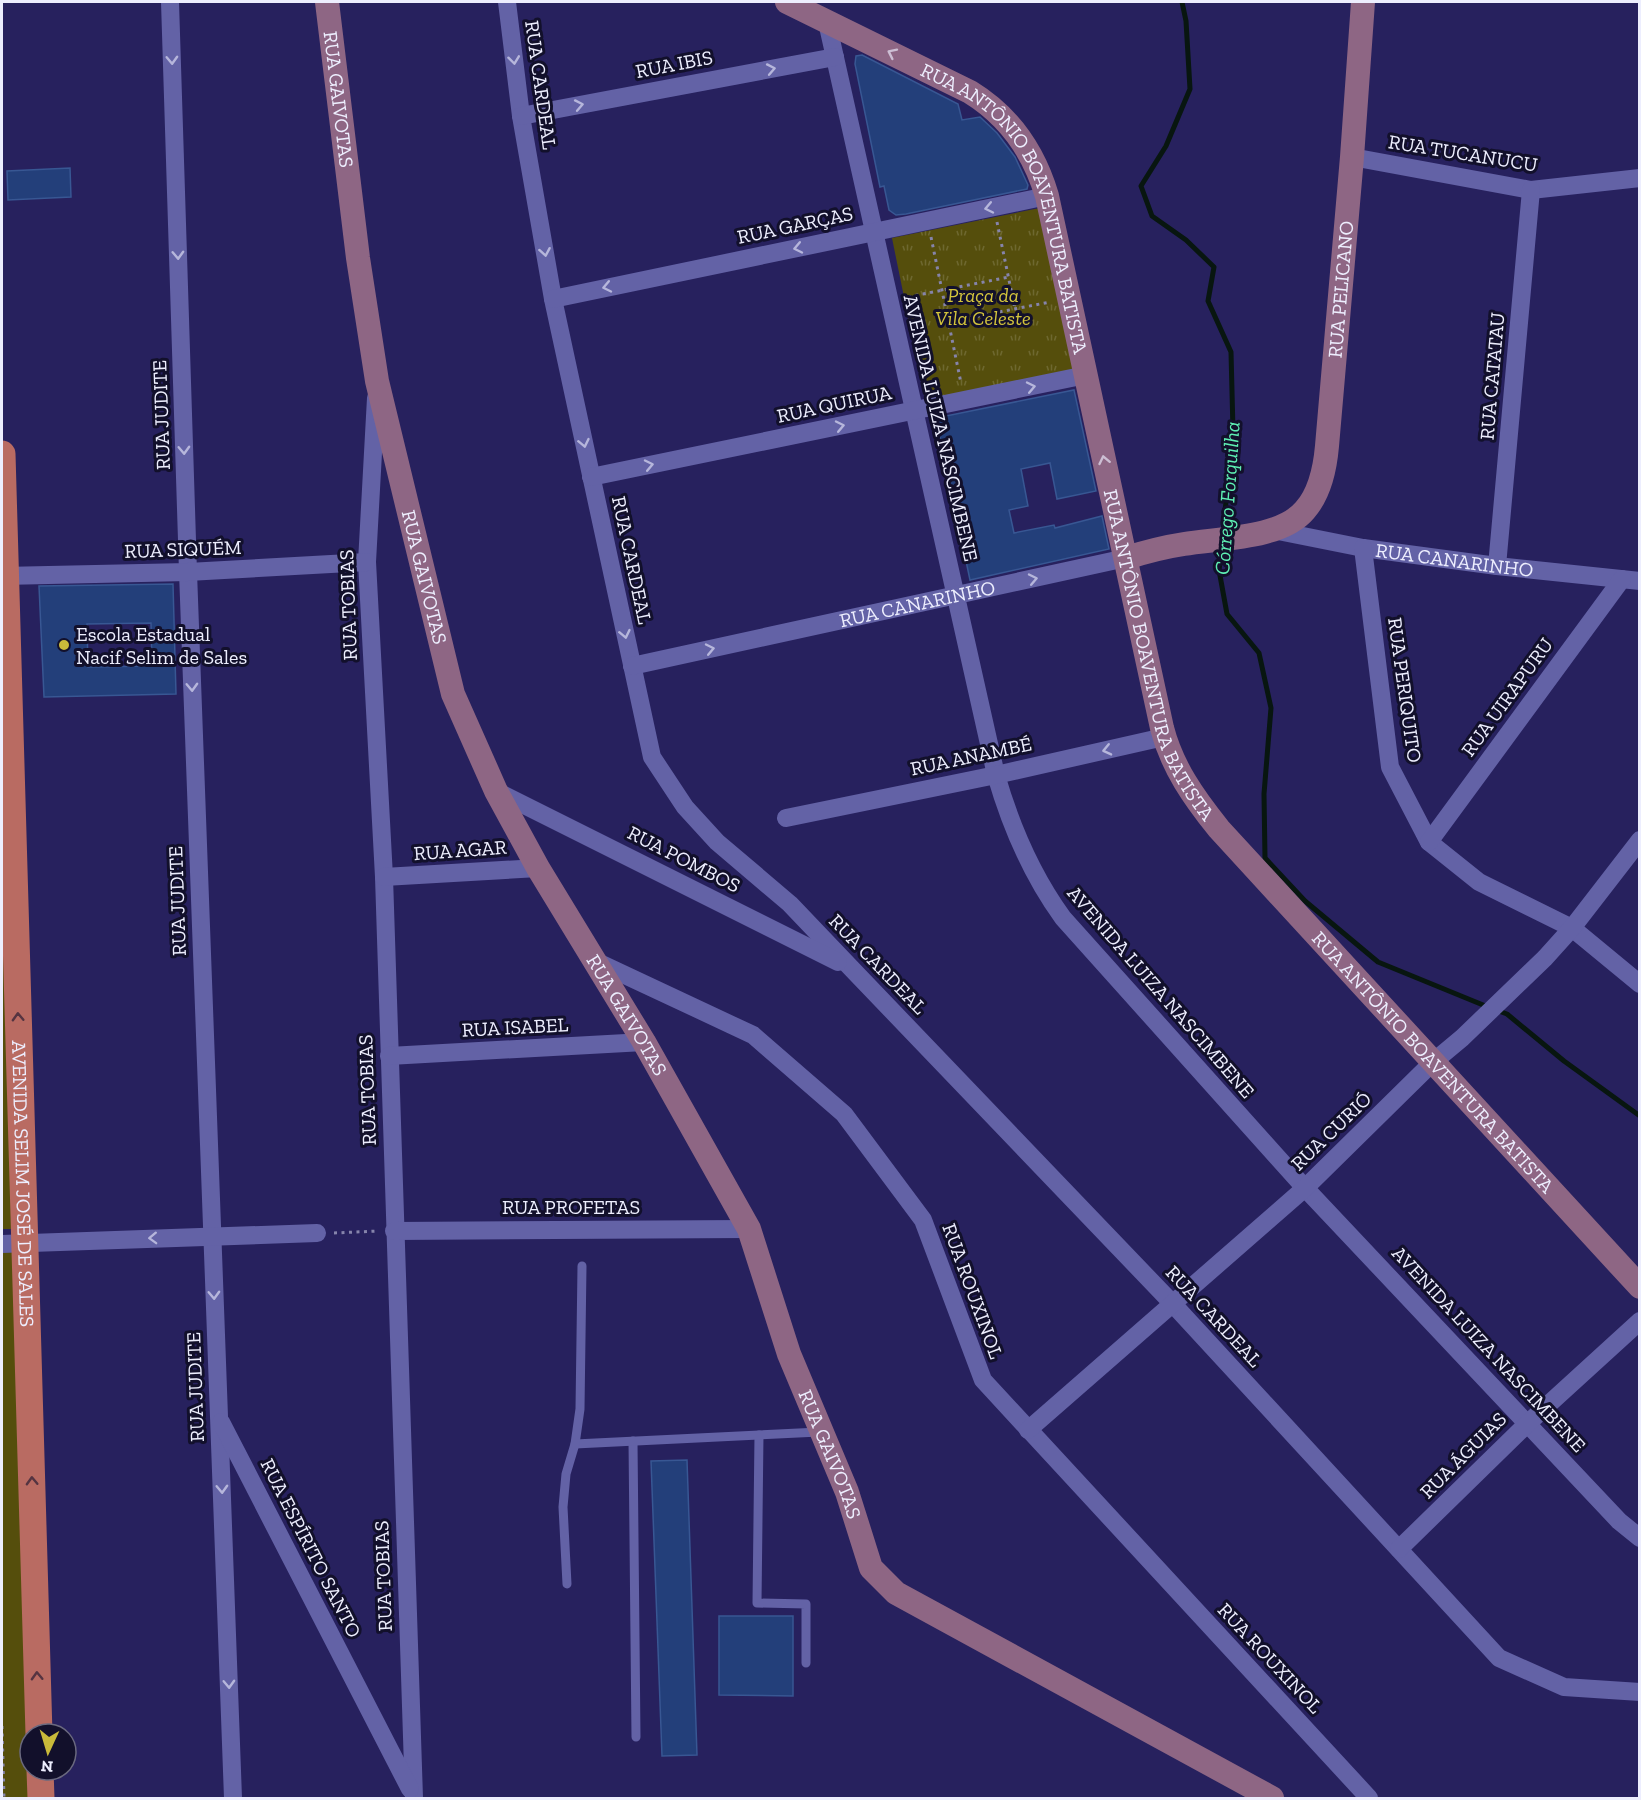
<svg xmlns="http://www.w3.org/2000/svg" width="1641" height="1800" font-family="'Zilla Slab',serif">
  <defs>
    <pattern id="park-tufts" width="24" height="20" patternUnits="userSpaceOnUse" patternTransform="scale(1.5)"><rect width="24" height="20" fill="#554e0c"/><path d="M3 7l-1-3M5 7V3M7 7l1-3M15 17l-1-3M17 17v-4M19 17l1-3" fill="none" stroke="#6e6830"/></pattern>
  </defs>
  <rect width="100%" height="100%" fill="#27215e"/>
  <g fill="#554e0c">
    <path d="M2,812L12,1229H2Z"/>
    <path d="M16,1250L30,1770L32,1798H2V1252Z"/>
  </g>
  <path fill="url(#park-tufts)" d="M1040,208L1074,370L925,400L892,238Z"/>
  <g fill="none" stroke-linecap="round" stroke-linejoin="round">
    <g stroke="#081610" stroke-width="5">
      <path d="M1182,2L1186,21L1190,89L1166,146L1141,186L1152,216L1186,240L1214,267L1208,301L1231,352L1233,431L1223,532"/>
      <path d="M1222,545L1219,570L1227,614L1259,653L1271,708L1264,794L1265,858L1305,901L1378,962L1488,1007"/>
      <path d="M1496,1010L1507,1014L1564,1061L1640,1116"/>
    </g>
  </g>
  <g fill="#233f7a" stroke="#385793" stroke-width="1.5" fill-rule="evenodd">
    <path d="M862,55L958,104L962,120L980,117L997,133L1015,157L1028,185L1027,189L906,214L896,215L889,210L884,186L880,187L855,64L856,56Z"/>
    <path d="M70,168L71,197L8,200L7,171Z"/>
    <path d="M1074,390L1096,491L1057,499L1050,463L1021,469L1028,506L1009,510L1014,533L1054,525L1055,528L1102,516L1109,549L970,580L936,418Z"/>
    <path d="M173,584L176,694L44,697L39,586ZM151,623L152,666L88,667L87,624Z"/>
    <path d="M687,1460L697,1755L662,1756L651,1461Z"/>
    <path d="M719,1616H793V1696L719,1695Z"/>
  </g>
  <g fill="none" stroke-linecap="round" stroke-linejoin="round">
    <g stroke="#8684ab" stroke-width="3" stroke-dasharray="3 4.5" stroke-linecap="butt">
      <path d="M997,222L1015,309"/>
      <path d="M931,237L961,383"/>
      <path d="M908,297L1009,277"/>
      <path d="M948,322L1050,302"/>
      <path d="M334,1233L378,1231"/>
      <path d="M2,1726L4,1798"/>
    </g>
    <g stroke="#6362a6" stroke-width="9">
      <path d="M759,1435L757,1603L806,1604V1663"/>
      <path d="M633,1441L636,1737"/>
      <path d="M575,1444L819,1432"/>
      <path d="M567,1584L563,1507L566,1474L575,1444L580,1409L582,1266"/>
    </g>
    <g stroke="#6362a6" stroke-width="18">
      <path d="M170,2L188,572L233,1798"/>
      <path d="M507,2L521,116L553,299L652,757L685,807L717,842L790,904L852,969L1172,1303L1499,1658L1564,1687L1640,1692"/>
      <path d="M827,22L996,775C1011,827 1031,874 1063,918L1305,1188L1619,1521L1640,1538"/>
      <path d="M521,116L835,57"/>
      <path d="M1352,157L1531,190L1640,178"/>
      <path d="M553,299L1047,196"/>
      <path d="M376,398L367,562L384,877L414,1798"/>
      <path d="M591,477L1086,375"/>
      <path id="s1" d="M1273,530L1363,548L1497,566L1640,581"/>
      <path d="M1363,548L1390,767L1429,842L1479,882L1572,928L1640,984"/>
      <path d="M1497,566L1531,190"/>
      <path d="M2,576L188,572L367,562"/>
      <path id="s2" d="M632,666L1126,558"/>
      <path d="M496,791L838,962"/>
      <path d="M786,818L996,775L1164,737"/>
      <path d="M1429,842L1622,579"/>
      <path d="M384,877L538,868"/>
      <path d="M595,961L753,1035L844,1114L923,1220L983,1380L1369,1798"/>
      <path d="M389,1056L644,1042"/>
      <path d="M394,1231L749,1229"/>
      <path d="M2,1244L317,1233"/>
      <path d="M221,1422L410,1789"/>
      <path d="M1028,1430L1305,1188L1432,1063L1462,1038L1545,958L1572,928L1640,840"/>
      <path d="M1399,1549L1528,1423L1640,1321"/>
    </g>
    <g stroke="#8e6684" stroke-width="24">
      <path id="s3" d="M327,2L358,258L377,381L453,694L496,791L538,868L644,1042L749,1229L789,1354L847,1492L871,1568L896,1593L1272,1798"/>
      <path id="s4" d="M787,2L970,92C1009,116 1034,152 1047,196L1162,728C1172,767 1194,798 1219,829L1640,1287"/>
      <path id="s5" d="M1126,558C1145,552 1164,547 1184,544C1219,538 1281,539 1305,510C1320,493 1325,469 1327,446L1352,157L1363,2"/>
    </g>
    <g stroke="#b96b62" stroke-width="27">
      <path id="s6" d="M2,454L39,1734"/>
      <path d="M40,1770L41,1798"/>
    </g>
  </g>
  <defs><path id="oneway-chevron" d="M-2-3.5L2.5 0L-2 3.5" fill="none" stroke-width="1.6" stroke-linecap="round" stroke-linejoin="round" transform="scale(1.5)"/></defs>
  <g stroke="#ccbed3">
    <use href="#oneway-chevron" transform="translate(892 53) rotate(-154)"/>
    <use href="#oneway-chevron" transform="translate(1104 460) rotate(-102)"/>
  </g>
  <g stroke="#b6b6db">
    <use href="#oneway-chevron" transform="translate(172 60) rotate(88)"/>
    <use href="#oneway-chevron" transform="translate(514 60) rotate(83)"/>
    <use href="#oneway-chevron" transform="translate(771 69) rotate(-11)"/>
    <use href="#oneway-chevron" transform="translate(579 105) rotate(-11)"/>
    <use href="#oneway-chevron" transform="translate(989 208) rotate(168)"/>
    <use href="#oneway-chevron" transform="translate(798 248) rotate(168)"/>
    <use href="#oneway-chevron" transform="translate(545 252) rotate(80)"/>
    <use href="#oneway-chevron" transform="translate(178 255) rotate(88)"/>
    <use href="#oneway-chevron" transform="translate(607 287) rotate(168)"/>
    <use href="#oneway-chevron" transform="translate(1031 387) rotate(-12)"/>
    <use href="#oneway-chevron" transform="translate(840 426) rotate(-12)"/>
    <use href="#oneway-chevron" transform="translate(584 443) rotate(78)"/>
    <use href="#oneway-chevron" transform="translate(184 450) rotate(88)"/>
    <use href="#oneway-chevron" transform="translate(649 465) rotate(-12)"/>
    <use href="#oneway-chevron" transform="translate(1033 579) rotate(-12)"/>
    <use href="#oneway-chevron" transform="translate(625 634) rotate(78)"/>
    <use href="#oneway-chevron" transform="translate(710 649) rotate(-12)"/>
    <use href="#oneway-chevron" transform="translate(192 687) rotate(88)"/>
    <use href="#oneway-chevron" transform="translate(1107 750) rotate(167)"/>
    <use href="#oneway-chevron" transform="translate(153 1238) rotate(178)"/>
    <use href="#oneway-chevron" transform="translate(214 1295) rotate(88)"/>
    <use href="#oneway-chevron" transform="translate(222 1489) rotate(88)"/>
    <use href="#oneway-chevron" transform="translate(229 1684) rotate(88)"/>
  </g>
  <g stroke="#553441">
    <use href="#oneway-chevron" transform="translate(18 1017) rotate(-92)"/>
    <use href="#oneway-chevron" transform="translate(32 1481) rotate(-92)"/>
    <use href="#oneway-chevron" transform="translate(37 1676) rotate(-92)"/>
  </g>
  <circle fill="#c9ba3a" stroke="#12102b" stroke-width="2" cx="64" cy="645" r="6"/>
  <g text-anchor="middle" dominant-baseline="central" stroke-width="6" stroke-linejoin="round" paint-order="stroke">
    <g font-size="20" fill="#edeefe" stroke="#12102b">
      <text transform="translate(674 64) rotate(-11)">RUA IBIS</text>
      <text transform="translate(541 85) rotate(82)">RUA CARDEAL</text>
      <text stroke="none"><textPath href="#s3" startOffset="98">RUA GAIVOTAS</textPath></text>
      <text transform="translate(1463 153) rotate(9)">RUA TUCANUCU</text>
      <text stroke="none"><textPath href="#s4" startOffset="324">RUA ANTÔNIO BOAVENTURA BATISTA</textPath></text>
      <text transform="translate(795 225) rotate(-12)">RUA GARÇAS</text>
      <text stroke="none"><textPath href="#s5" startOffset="414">RUA PELICANO</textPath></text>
      <text transform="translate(1492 376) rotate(-85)">RUA CATATAU</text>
      <text transform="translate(834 404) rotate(-12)">RUA QUIRUA</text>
      <text transform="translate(161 415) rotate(-92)">RUA JUDITE</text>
      <text transform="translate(941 428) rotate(77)">AVENIDA LUIZA NASCIMBENE</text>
      <text transform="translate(183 549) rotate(-2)">RUA SIQUÉM</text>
      <text transform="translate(632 560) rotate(78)">RUA CARDEAL</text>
      <text stroke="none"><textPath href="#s1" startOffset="184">RUA CANARINHO</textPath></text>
      <text stroke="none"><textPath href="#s3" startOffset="584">RUA GAIVOTAS</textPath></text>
      <text stroke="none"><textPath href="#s2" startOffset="292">RUA CANARINHO</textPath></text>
      <text transform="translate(348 605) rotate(-92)">RUA TOBIAS</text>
      <text stroke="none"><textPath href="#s4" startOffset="810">RUA ANTÔNIO BOAVENTURA BATISTA</textPath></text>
      <text transform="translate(1405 690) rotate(82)">RUA PERIQUITO</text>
      <text transform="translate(1507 697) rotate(-54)">RUA UIRAPURU</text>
      <text transform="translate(971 756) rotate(-12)">RUA ANAMBÉ</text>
      <text transform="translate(460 850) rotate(-4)">RUA AGAR</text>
      <text transform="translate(684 859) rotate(27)">RUA POMBOS</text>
      <text transform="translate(177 901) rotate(-92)">RUA JUDITE</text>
      <text transform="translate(878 964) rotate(46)">RUA CARDEAL</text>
      <text transform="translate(1161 992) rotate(49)">AVENIDA LUIZA NASCIMBENE</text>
      <text stroke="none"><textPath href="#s3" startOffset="1070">RUA GAIVOTAS</textPath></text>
      <text transform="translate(515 1027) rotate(-3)">RUA ISABEL</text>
      <text stroke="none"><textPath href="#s4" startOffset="1314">RUA ANTÔNIO BOAVENTURA BATISTA</textPath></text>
      <text transform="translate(367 1090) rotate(-92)">RUA TOBIAS</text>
      <text transform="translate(1331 1131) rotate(-44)">RUA CURIÓ</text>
      <text stroke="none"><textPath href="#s6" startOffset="730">AVENIDA SELIM JOSÉ DE SALES</textPath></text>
      <text x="571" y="1207">RUA PROFETAS</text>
      <text transform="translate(973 1291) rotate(70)">RUA ROUXINOL</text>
      <text transform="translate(1214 1316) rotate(47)">RUA CARDEAL</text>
      <text transform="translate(1489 1349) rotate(47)">AVENIDA LUIZA NASCIMBENE</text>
      <text transform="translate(195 1387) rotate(-92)">RUA JUDITE</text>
      <text stroke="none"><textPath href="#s3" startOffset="1556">RUA GAIVOTAS</textPath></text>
      <text transform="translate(1463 1455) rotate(-45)">RUA ÁGUIAS</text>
      <text transform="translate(311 1548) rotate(63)">RUA ESPÍRITO SANTO</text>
      <text transform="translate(383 1576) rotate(-92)">RUA TOBIAS</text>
      <text transform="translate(1270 1658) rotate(47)">RUA ROUXINOL</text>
    </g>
    <g font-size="20" font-style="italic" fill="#d4c53c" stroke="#12102b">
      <text x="983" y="295">Praça da<tspan x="983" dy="23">Vila Celeste</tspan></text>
    </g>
    <g font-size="20" fill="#edeefe" stroke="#12102b" text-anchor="start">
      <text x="76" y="634">Escola Estadual<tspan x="76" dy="23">Nacif Selim de Sales</tspan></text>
    </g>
    <g font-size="21" font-style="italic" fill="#5eeeb3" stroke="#12102b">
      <text transform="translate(1227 498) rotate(-86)">Córrego Forquilha</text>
    </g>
  </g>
  <rect width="1641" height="1800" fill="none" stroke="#edeefe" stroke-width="6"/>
  <g transform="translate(48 1752) rotate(184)"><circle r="28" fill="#12102b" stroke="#6a697f" stroke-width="1.5"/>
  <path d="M0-4.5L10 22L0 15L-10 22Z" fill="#c9ba3a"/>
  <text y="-9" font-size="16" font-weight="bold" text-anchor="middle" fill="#edeefe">N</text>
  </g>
</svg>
